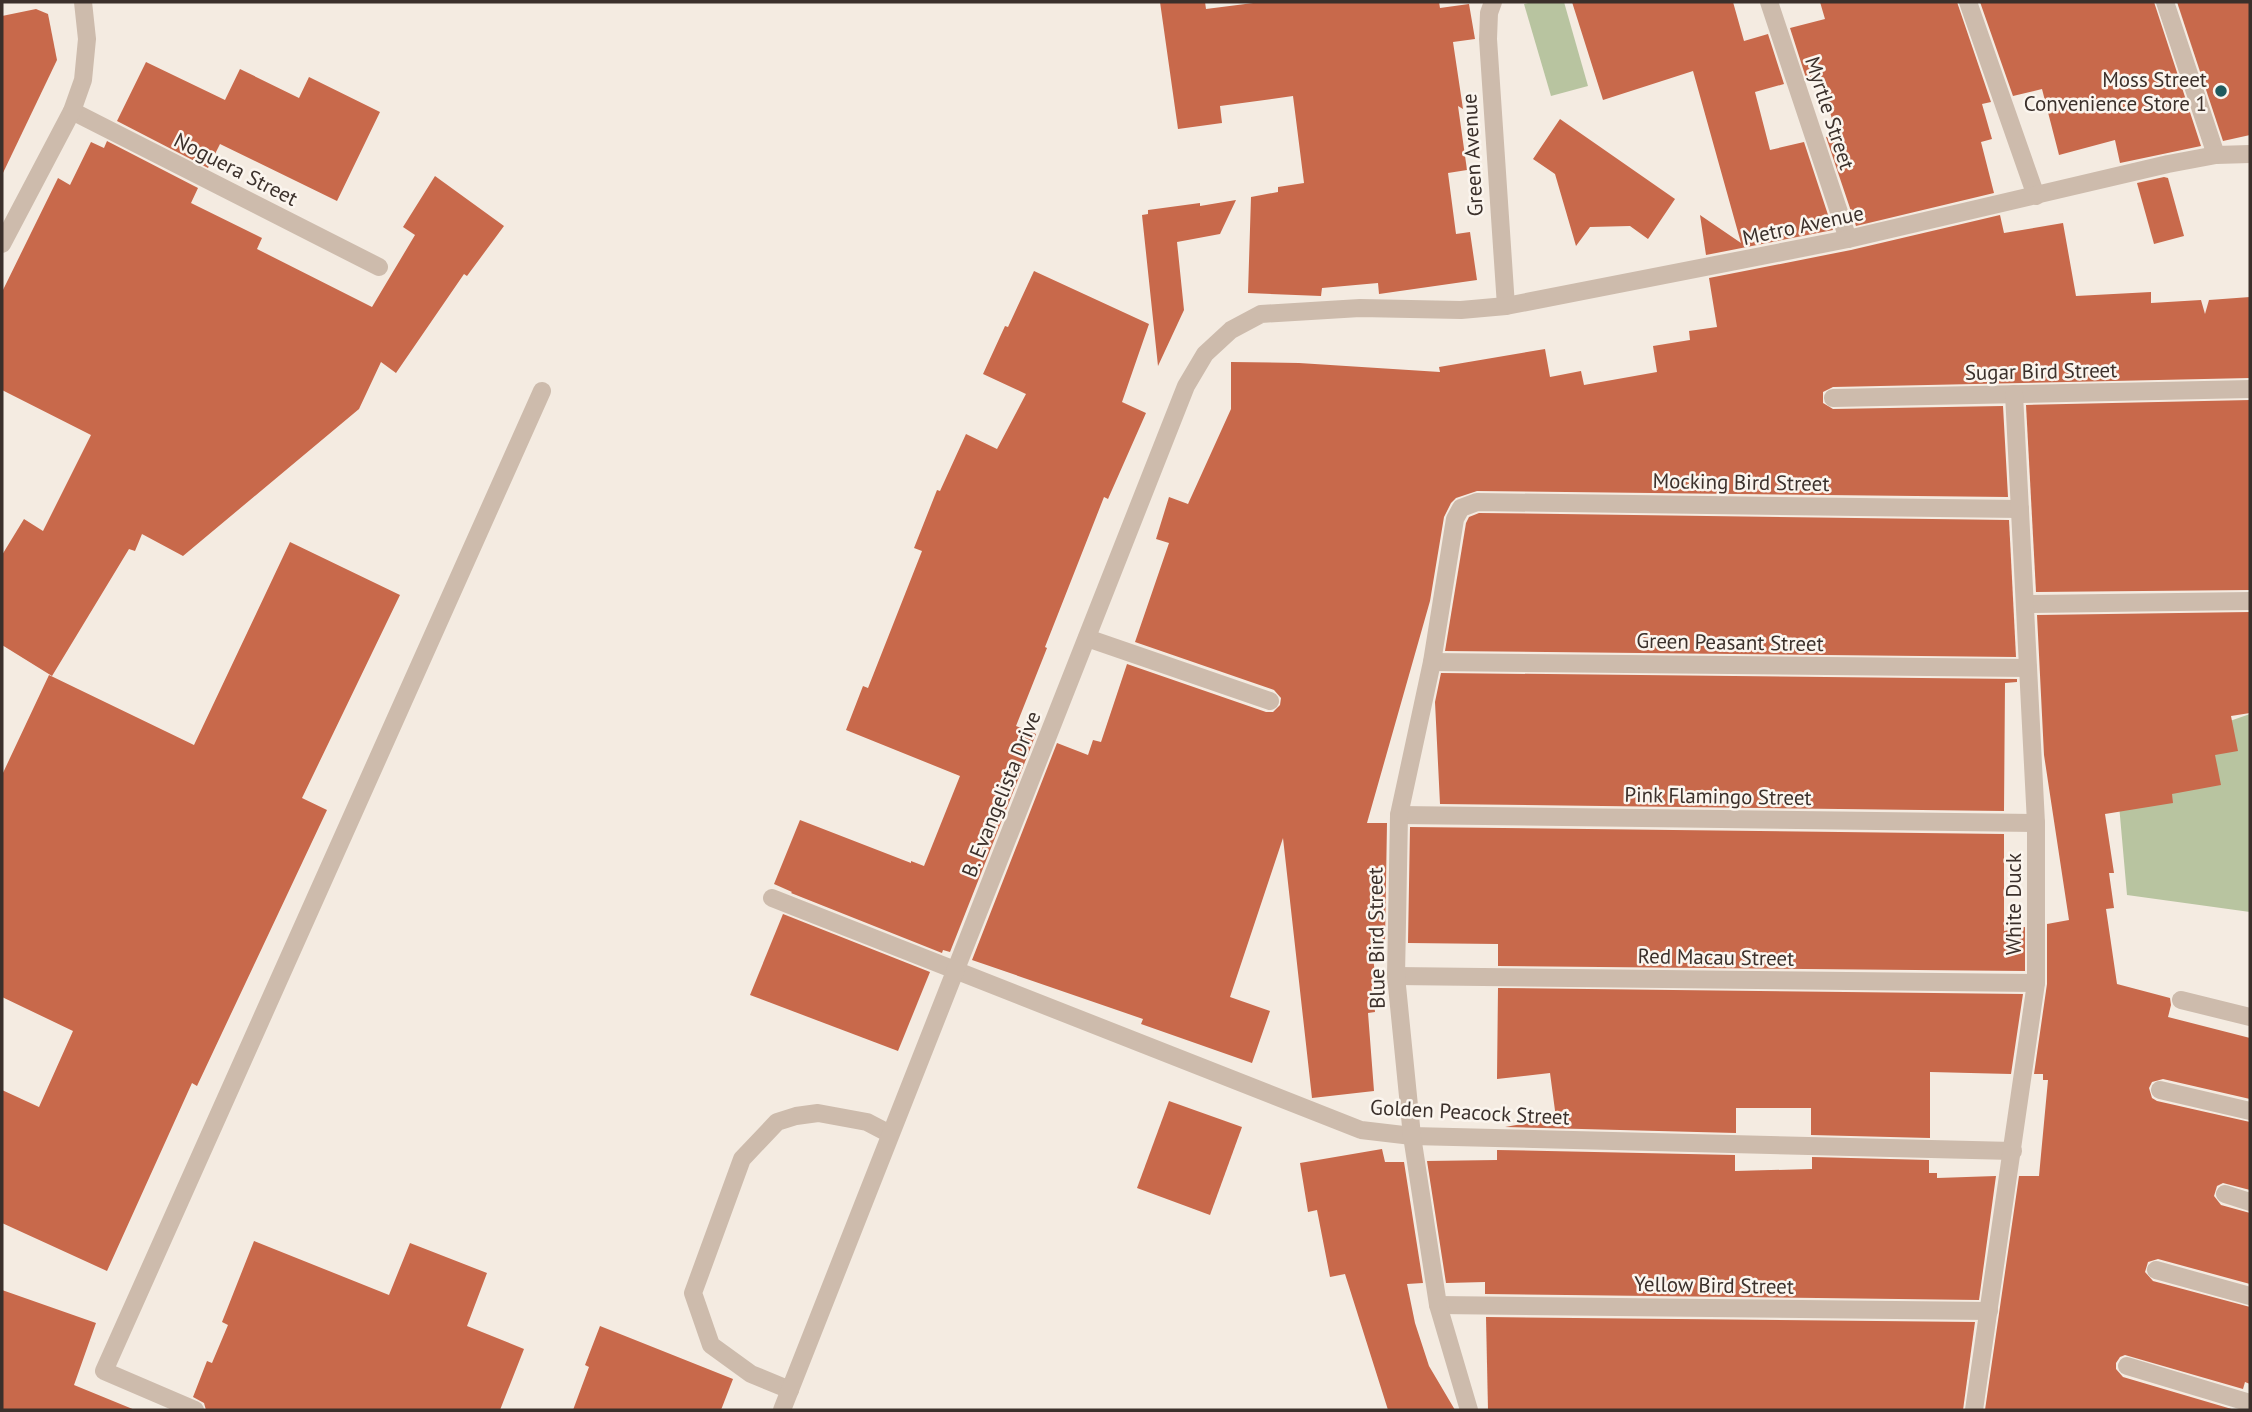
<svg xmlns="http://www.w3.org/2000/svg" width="2252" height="1412" font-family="'PT Sans',sans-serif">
  <rect width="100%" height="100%" fill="#f4ebe1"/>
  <g fill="#b8c4a0">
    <path d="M1532,2H1564L1588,86L1551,96L1524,4Z"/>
    <path d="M2250,714V912L2127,895L2113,737L2158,746Z"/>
  </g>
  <g fill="#c8694b">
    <path d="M1160,2H1205L1206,9L1261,2H1439L1440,8L1469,4L1475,39L1453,42L1463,109L1458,106L1467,170L1448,173L1456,234L1470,232L1477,280L1379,294L1378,283L1322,288L1321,296L1248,293L1251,197L1278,192V187L1304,183L1293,96L1220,106L1222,123L1178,129Z"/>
    <path d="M1572,2H1733L1744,41L1768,34L1784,84L1755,92L1770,150L1804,142L1833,230L1706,255L1700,215L1741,243L1693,71L1603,100Z"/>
    <path d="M1820,2H1957L1991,102L1982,104L1992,139L1981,142L1994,193L1856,226L1826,137L1836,134L1820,75L1806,78L1790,28L1825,19Z"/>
    <path d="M1980,2H2154L2201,146L2120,163L2115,140L2059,155L2042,89L2013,96Z"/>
    <path d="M2177,2H2250V135L2223,141Z"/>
    <path d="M36,9L48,14L57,60L2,175V16Z"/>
    <path d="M146,62L225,100L240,69L299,98L309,77L380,112L337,201L220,144L208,168L117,121Z"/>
    <path d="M1560,119L1675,199L1648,239L1630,226L1590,227L1576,246L1555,174L1533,159Z"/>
    <path d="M107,141L198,188L191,203L262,238L257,249L372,307L415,235L403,227L435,176L504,226L467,276L464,274L396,373L381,362L359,409L183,556L142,534L135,551L129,549L52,676L2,645V555L24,519L43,531L91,435L2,390V292L58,178L70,185L91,142L104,148Z"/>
    <path d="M2164,177L2168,178L2184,236L2154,244L2137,183Z"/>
    <path d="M1236,200L1220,234L1177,242L1184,310L1158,366L1142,215L1148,214V210L1200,203V206Z"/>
    <path d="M2000,215L2004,233L2063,223L2076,296L2151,292V303L2201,300L2205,314L2209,300L2250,297V378L1833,387L1823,392V403L1833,409L2003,406L2008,497L1477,491L1456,498L1451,503L1444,517L1430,601L1367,823H1387L1385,942H1371L1376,981H1372L1375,1012L1368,1013L1374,1091L1312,1098L1283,838L1230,997L1270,1011L1252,1063L1141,1024L1143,1019L972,960L1057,743L1088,755L1093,740L1101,742L1127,664L1266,712H1273L1280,705L1281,698L1274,690L1135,642L1169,543L1156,539L1169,497L1188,504L1231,409V362L1299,363L1440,372L1439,367L1545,349L1550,377L1581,371L1584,385L1657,372L1653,346L1690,340L1689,331L1717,327L1709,278L1851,250Z"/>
    <path d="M1034,271L1149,324L1122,402L1146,413L1108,499L1104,497L1045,647L1047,648L1016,726L1036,734L950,952L943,950L942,953L791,893L792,892L774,884L800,820L911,863V861L924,866L960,776L846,730L863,686L868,688L922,551L914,548L937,490L940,491L966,434L997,449L1026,394L983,374L1005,326L1008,327Z"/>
    <path d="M2250,400V590L2036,592L2026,405Z"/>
    <path d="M1479,513L2009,520L2016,657L1445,651L1466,523L1469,517Z"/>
    <path d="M290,542L400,595L302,798L327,810L197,1086L192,1083L107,1271L2,1223V1090L39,1107L73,1031L2,997V775L49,675L194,745Z"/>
    <path d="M2250,612V713L2231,716L2238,751L2215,755L2221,785L2172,794L2173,803L2105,814L2114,873H2109L2114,908L2106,909L2117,984L2170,998L2171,1005L2168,1017L2250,1038V1099L2163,1079L2152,1082L2149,1088L2152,1098L2157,1101L2250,1122V1190L2223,1183L2217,1186L2214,1196L2221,1205L2250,1213V1284L2158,1259L2148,1262L2145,1272L2153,1281L2250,1307V1384L2245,1382L2243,1389L2125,1355L2120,1357L2116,1363V1369L2123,1377L2235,1410H1985L2019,1176H2039L2048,1080H2043V1074H2034L2047,984V924L2069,920L2044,755L2037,615Z"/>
    <path d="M1441,673L2017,679V682L2005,683L2004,811L1440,804L1435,702Z"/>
    <path d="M1410,827L2004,834V931L2025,927V971L1498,966V944L1408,943Z"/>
    <path d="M783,914L930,972L898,1051L750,995Z"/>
    <path d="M1498,988L2023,994L2011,1074L1930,1072V1138L1811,1135V1108H1736V1133L1505,1127L1556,1118L1550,1073L1497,1079Z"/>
    <path d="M1169,1101L1242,1127L1210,1215L1137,1188Z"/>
    <path d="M1382,1149L1385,1162H1404L1423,1283L1407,1284L1415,1323L1429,1366L1455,1410H1388L1345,1274L1330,1277L1317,1210L1308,1212L1300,1163Z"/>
    <path d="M1497,1150L1735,1155V1171L1812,1169V1157L1929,1160V1173H1937V1178L1996,1176L1979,1300L1485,1294V1282L1446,1283L1427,1161L1497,1160Z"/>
    <path d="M254,1241L389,1295L410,1243L487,1273L467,1326L524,1349L500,1410H206L204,1403L193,1397L207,1361L212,1363L228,1325L222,1322Z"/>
    <path d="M2,1290L96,1323L74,1385L135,1410H2Z"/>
    <path d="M1486,1317L1975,1322L1963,1410H1488Z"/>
    <path d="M600,1326L733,1379L721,1410H573L589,1367L585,1365Z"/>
  </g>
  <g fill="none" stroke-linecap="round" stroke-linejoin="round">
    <g stroke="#cdbbac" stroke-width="18">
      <path d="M1493,2L1489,13L1488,39L1506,306"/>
      <path d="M1769,2L1848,239"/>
      <path d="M1968,2L2036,196"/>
      <path d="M2165,2L2216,155"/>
      <path d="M72,111L379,267"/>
      <path d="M2,244L72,111L83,80L87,39L83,2"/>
      <path d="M1833,398L2250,389"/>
      <path d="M2026,604L2250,601"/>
      <path d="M1087,638L1270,701"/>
      <path d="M1432,662L2028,668"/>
      <path d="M1399,815L2036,823"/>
      <path d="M772,898L1361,1130L1412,1136L2013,1151"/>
      <path d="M1396,976L2036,983"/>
      <path d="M2181,1000L2250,1017"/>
      <path d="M2160,1090L2250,1111"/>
      <path d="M2225,1194L2250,1202"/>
      <path d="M2156,1270L2250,1296"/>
      <path d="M1438,1305L1989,1311"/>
      <path d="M2127,1366L2250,1403"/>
      <path d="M790,1390L751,1374L711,1345L693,1293L742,1159L777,1122L796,1116L818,1113L867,1122L890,1134"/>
      <path d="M195,1410L104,1371L542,391"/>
      <path d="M782,1410L1186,386L1205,354L1231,330L1261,314L1360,308L1461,310L1506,306L1848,239L2168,164L2216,155L2250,154"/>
      <path d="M1469,1410L1438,1305L1412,1136L1396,976L1399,815L1432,662L1455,519L1461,508L1477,502L2020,509"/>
      <path d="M1974,1410L2036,983V823L2014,394"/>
    </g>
  </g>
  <circle fill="#1f5a5e" stroke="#fbf5ee" stroke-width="2.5" cx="2221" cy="91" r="7"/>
  <g text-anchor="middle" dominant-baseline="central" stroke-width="5" stroke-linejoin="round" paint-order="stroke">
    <g font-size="21" fill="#3b302b" stroke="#fbf5ee" text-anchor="end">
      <text x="2207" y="79">Moss Street<tspan x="2207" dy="24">Convenience Store 1</tspan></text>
    </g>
    <g font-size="21" fill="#3b302b" stroke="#fbf5ee">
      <text transform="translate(1830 113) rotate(72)">Myrtle Street</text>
      <text transform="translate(1472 155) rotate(-93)">Green Avenue</text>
      <text transform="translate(236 169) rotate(27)">Noguera Street</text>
      <text transform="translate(1803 225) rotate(-12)">Metro Avenue</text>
      <text transform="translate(2041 371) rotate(-1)">Sugar Bird Street</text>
      <text transform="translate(1741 482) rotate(1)">Mocking Bird Street</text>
      <text transform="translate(1730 642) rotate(1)">Green Peasant Street</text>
      <text transform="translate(1001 794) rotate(-68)">B. Evangelista Drive</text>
      <text transform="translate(1718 796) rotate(1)">Pink Flamingo Street</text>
      <text transform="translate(2013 904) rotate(-90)">White Duck</text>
      <text transform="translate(1376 938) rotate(-91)">Blue Bird Street</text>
      <text transform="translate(1716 957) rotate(1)">Red Macau Street</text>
      <text transform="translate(1470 1112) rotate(3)">Golden Peacock Street</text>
      <text transform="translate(1714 1285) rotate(1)">Yellow Bird Street</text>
    </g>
  </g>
  <rect width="2252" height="1412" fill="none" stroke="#3b302b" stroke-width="7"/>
</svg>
